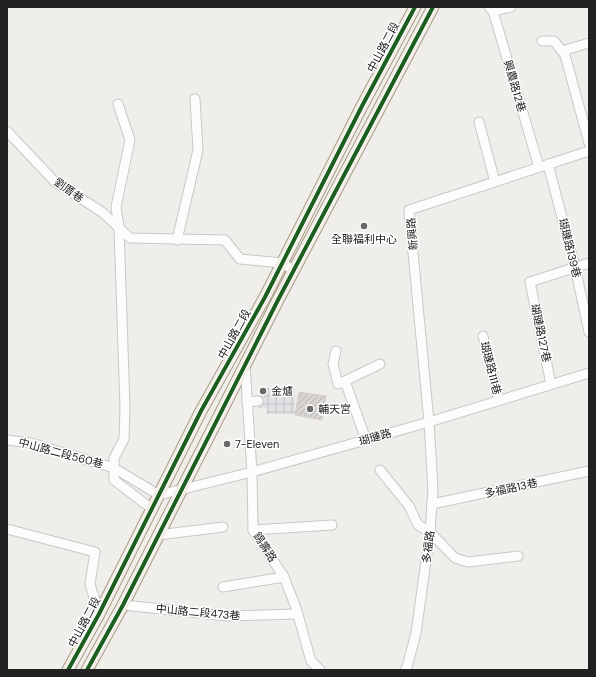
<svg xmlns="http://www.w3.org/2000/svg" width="596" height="677" font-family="'DM Sans','Noto Sans TC',sans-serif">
  <defs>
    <pattern id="plaza-grid" width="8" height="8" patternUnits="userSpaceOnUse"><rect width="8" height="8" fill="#e2e1e5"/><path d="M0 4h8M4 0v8" fill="none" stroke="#c2c1c4"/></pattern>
    <pattern id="building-hatch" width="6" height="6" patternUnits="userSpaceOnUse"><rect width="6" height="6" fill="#d7d4d2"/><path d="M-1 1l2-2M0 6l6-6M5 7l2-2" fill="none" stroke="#b8b6b4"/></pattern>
  </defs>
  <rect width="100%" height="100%" fill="#f0eeeb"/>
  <path fill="url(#plaza-grid)" d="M267,388H295V414H267V408H258V396L267,395Z"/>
  <path fill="url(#building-hatch)" stroke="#d3d0cc" d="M299,392L326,396L322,420L295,415Z"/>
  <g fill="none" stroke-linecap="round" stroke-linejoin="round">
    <defs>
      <g id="minor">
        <path d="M489,7L493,11L539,167"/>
        <path d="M493,11L511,7"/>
        <path d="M542,41H554L565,55L589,143"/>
        <path d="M562,51L589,43"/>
        <path d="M118,104L130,140L116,207L119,227L125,408L124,439L114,458V480L152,509"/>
        <path d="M479,122L495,182"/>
        <path d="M7,131L55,182L102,212L130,238L225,240L240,259L282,263L293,270"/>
        <path d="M548,164L575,267L589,332"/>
        <path d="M177,240L198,150L195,99"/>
        <path d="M483,336L499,400"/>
        <path d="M336,351L333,364L338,384L345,381L366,440"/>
        <path d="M245,366L252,472L253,530L284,577L296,608L311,661L320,670"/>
        <path d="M345,381L380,364"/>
        <path d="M551,384L530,282L589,263"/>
        <path d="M247,402L258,401"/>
        <path d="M7,440L31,443L114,468L159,495L252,472L429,422L589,373"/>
        <path d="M380,470L409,506L418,525L430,532L455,558L468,562L518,556"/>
        <path d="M432,504L589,471"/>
        <path d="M7,529L95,552L90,584L99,614"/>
        <path d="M253,530L332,525"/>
        <path d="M158,535L223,527"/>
        <path d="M223,587L284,577"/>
        <path d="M123,605L228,616L297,614"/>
        <path d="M405,670L407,667L416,633L430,532L433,489L429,422L409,210L589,151"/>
      </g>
      <g id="major">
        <path d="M68,670L99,614L201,411L265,297L362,106L415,7"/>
        <path d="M87,670L123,605L278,300L433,7"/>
      </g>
    </defs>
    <use href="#minor" stroke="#c9c8c7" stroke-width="11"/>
    <use href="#major" stroke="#a79c86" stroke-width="13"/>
    <use href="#minor" stroke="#fdfcfc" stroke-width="9"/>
    <use href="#major" stroke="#f3ede7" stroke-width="11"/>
    <defs>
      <g id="cycleway">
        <path d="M68,670L99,614L201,411L265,297L362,106L415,7"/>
        <path d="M87,670L123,605L278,300L433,7"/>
      </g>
    </defs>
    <use href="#cycleway" stroke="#fff" stroke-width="6"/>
    <use href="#cycleway" stroke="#1b5e20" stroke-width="4"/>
  </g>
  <g fill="#6a6968" stroke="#fff" stroke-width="1.5">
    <circle cx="364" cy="226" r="4"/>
    <circle cx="263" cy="391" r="4"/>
    <circle cx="310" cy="409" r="4"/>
    <circle cx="227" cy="444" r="4"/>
  </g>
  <g text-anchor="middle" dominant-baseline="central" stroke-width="3" stroke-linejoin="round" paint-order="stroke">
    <g font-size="11" fill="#222" stroke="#fff">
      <text transform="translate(383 47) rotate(-62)">中山路二段</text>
      <text transform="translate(515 86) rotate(74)">興農路12巷</text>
      <text transform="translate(69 190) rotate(35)">劉厝巷</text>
      <text transform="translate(412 234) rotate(-95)">新興路</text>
      <text transform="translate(570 248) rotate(76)">瑚璉路139巷</text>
      <text transform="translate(541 333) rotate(78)">瑚璉路127巷</text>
      <text transform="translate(234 334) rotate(-61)">中山路二段</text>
      <text transform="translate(491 368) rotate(76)">瑚璉路111巷</text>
      <text transform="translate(375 437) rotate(-16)">瑚璉路</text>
      <text transform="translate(61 453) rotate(15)">中山路二段560巷</text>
      <text transform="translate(511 488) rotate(-12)">多福路13巷</text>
      <text transform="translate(265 547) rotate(57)">錫壽路</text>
      <text transform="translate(428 547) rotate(-83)">多福路</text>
      <text transform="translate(198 612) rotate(5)">中山路二段473巷</text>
      <text transform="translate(84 622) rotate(-62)">中山路二段</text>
    </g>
    <g font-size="11" fill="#222" stroke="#fff" text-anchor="start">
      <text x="364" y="239" text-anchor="middle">全聯福利中心</text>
      <text x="271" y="391">金爐</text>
      <text x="318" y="409">輔天宮</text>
      <text x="235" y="444">7-Eleven</text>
    </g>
  </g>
  <rect width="596" height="677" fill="none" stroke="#222222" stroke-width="16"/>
</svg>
